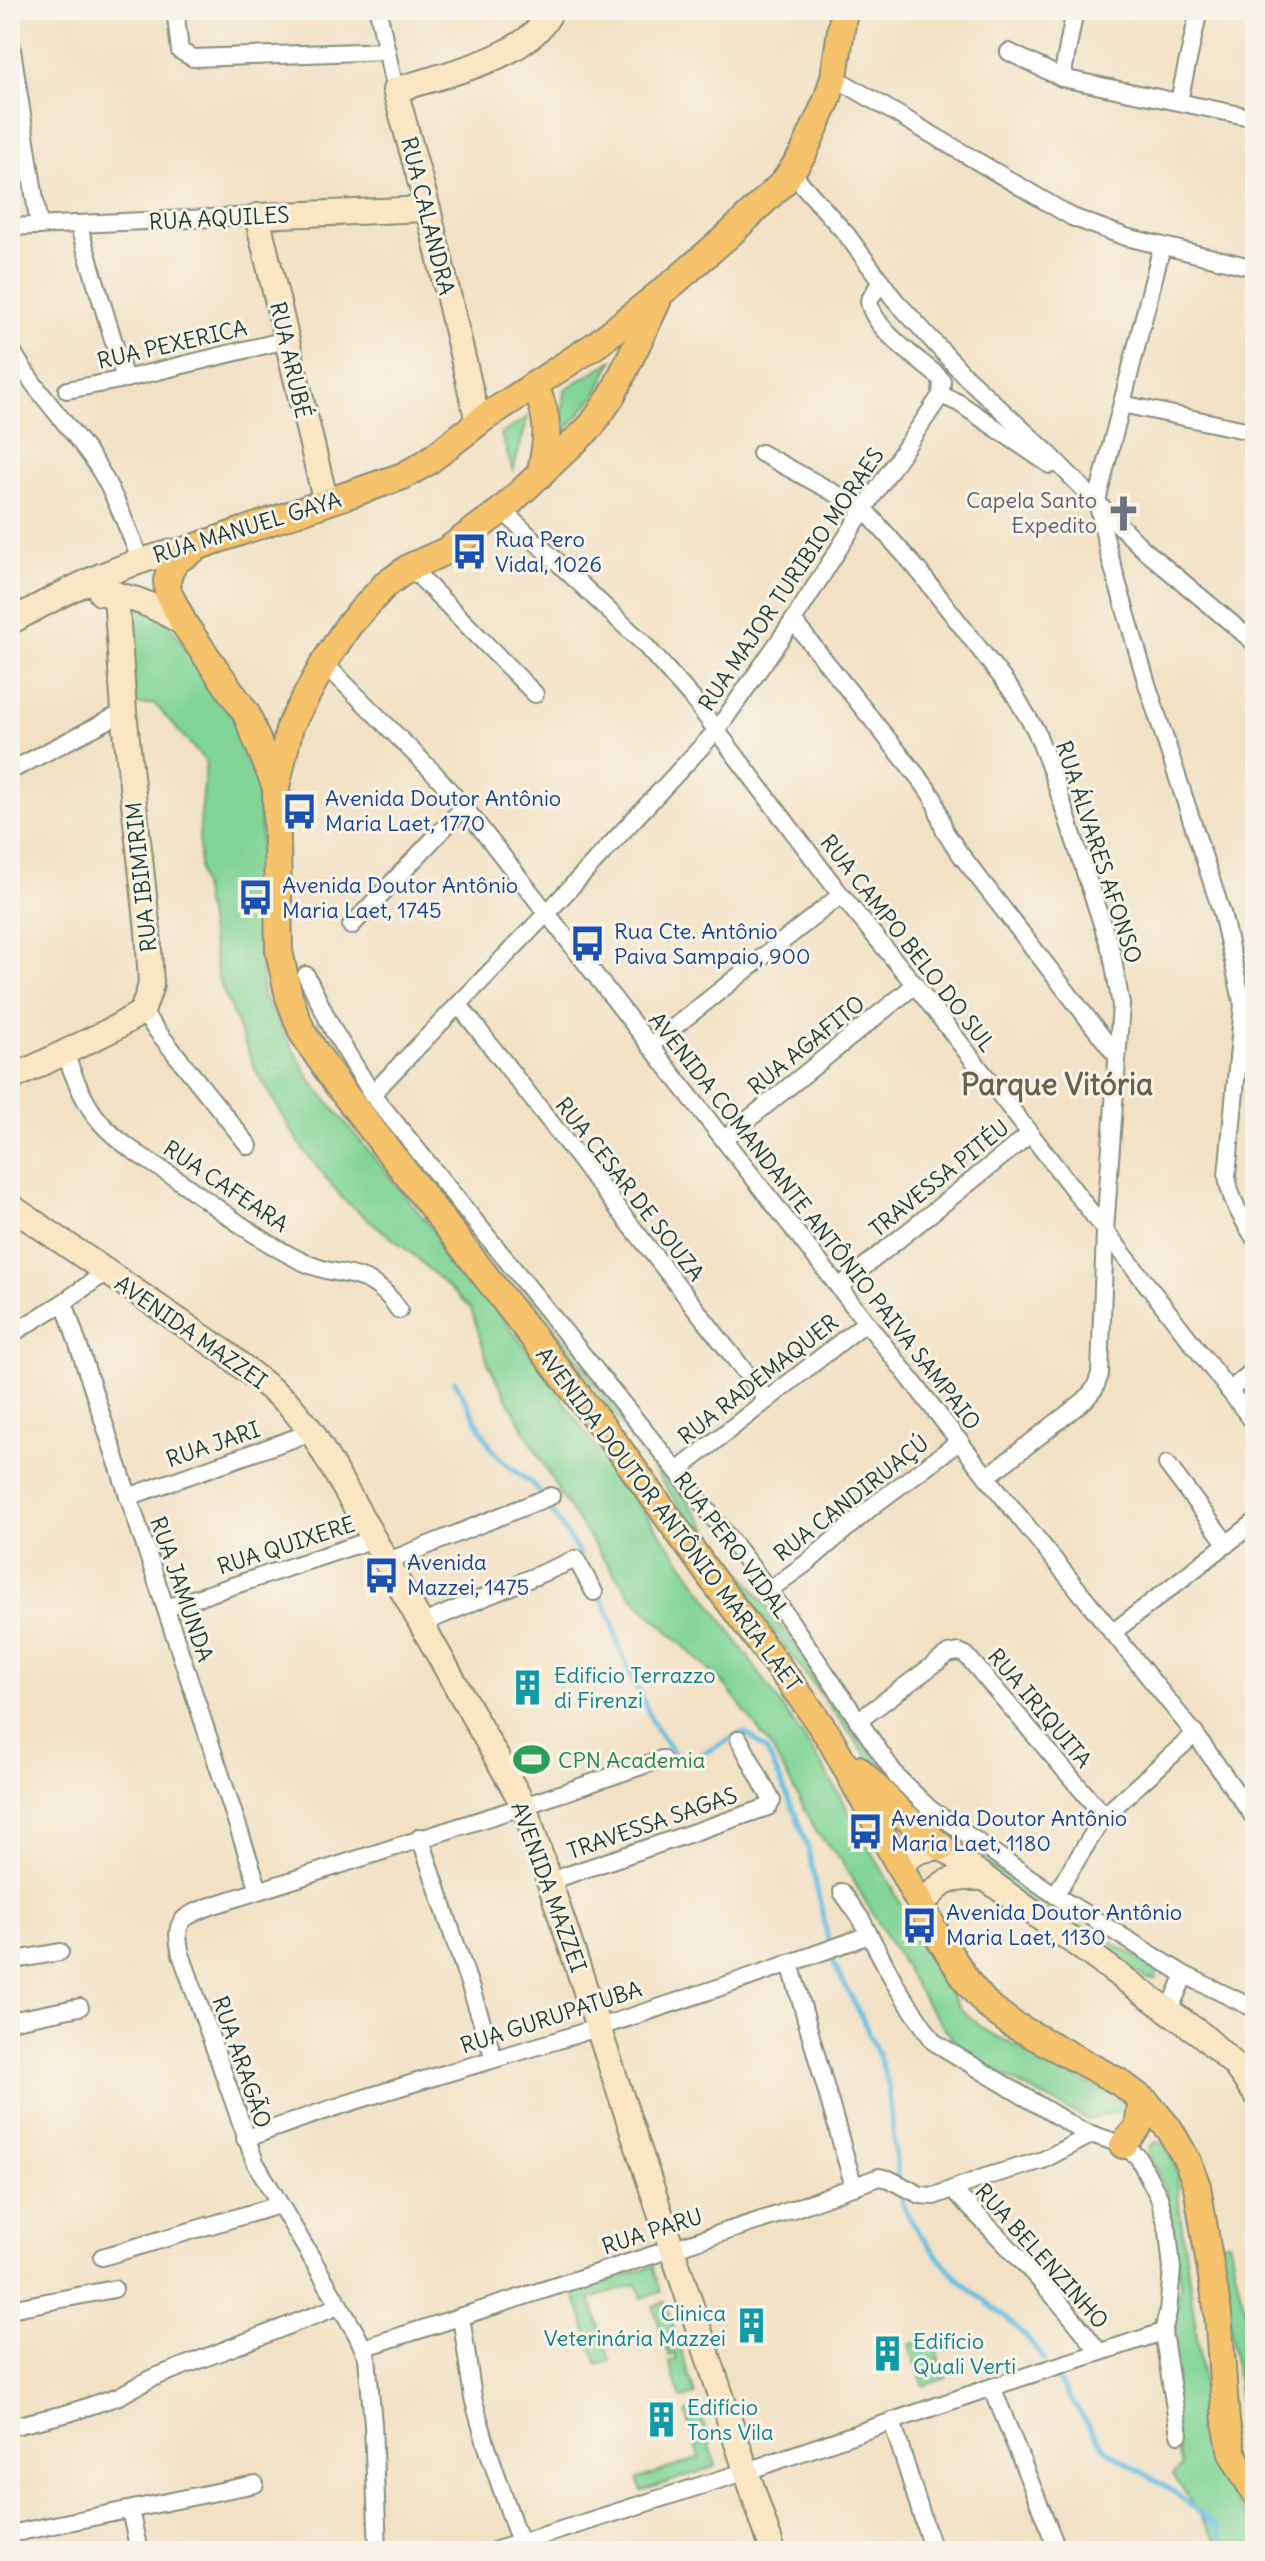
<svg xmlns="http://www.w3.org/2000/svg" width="1265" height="2561" font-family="Delius,sans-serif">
  <rect width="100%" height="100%" fill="#f7f3e8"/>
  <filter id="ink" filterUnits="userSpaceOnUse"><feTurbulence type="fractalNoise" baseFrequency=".0125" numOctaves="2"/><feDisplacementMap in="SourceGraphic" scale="16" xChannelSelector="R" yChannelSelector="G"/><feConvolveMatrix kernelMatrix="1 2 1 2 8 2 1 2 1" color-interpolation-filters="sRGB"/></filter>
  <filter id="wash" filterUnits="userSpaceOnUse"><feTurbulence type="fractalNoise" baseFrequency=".006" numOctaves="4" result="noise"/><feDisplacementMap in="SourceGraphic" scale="32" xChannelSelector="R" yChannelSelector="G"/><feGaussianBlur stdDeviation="1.8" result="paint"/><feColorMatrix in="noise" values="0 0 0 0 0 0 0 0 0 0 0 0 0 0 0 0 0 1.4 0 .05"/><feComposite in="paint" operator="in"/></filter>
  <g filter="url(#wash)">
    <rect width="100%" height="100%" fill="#f2e1c4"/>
    <g fill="#80d496" stroke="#508865" stroke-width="2">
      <path d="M613,360L596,395L560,437L565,389Z"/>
      <path d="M528,417L513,471L501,434Z"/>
      <path d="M149,597L261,752L264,770L261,799L260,945L263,996L312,1082L449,1249L539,1365L599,1452L688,1570L821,1763L888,1880L931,1962L960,2008L983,2029L1132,2107L1088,2120L1003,2076L957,2045L927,2005L841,1860L818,1834L771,1747L726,1686L634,1599L603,1558L562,1498L489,1365L471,1309L417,1258L344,1200L302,1148L256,1071L218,978L199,869V837L206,762L155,704L135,705L128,610Z"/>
      <path d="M317,1022L357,1081L540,1307L770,1610L865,1745L899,1786L949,1837L967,1850L1076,1921L1153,1967L1158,1970L1156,1979L1146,1978L999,1882L948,1841L896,1794L692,1524L533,1299L343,1067L313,1025Z"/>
      <path d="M1157,2141L1165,2143L1178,2173V2198L1214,2461L1227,2489L1255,2528V2546L1242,2542L1220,2545L1173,2475L1181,2467L1163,2390L1167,2388L1169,2330L1177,2312L1180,2284L1166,2191L1149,2153L1150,2146Z"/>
      <path d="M1229,2241L1240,2291L1255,2344V2461L1245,2436L1225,2292L1215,2242Z"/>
      <path d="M653,2266L661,2292L642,2298L637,2284L591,2299L610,2361L598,2365L574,2292Z"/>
      <path d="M665,2301L695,2395L681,2399L669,2362L676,2359L674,2354L669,2356L653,2306Z"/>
      <path d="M932,2337L946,2378L924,2386L909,2345Z"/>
      <path d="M699,2409L716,2466L642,2491L638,2479L700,2458L686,2413Z"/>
    </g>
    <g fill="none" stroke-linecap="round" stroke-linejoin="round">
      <g stroke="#65bee3" stroke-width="5">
        <path d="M455,1381L492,1449L506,1464L535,1486L580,1555"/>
        <path d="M599,1592L612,1621L620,1650L655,1727L677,1757L692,1759L743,1733L752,1737L767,1751L796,1815L808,1848L833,1962L862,2018L879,2056L888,2084L898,2180"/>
        <path d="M899,2189C902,2209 913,2224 924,2239C939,2257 953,2276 971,2290C997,2311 1025,2331 1044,2359"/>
        <path d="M1057,2379L1105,2449L1174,2492L1217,2527L1222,2539"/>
      </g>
    </g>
  </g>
  <g filter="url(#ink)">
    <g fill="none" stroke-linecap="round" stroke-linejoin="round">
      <defs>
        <g id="street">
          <path d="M378,10L395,90"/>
          <path d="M176,17L180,51L193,58L387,51"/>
          <path d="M10,37L39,226"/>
          <path d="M1009,52L1062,78L1255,118"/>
          <path d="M834,77L1072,217L1126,237L1255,268"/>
          <path d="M1062,78L1075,10"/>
          <path d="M1179,101L1199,10"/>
          <path d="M791,172L847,235L894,299L967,378L1047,452L1141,547L1255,643"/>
          <path d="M78,224L125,379"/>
          <path d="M10,227L257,216"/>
          <path d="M1162,246L1097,501L1109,554L1147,684L1222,913L1243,1005L1227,1176C1230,1200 1242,1218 1255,1239"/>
          <path d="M10,347C32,388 65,420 92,458C113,488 126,526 141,560"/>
          <path d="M67,390L125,379L286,340"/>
          <path d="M941,395L959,403L1050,465"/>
          <path d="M1122,404L1255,432"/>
          <path d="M761,453L864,509L918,570L1013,692L1036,731L1052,772L1112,954L1121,1005L1105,1231L1100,1374L1095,1388L1085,1400L987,1477"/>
          <path d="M502,510L643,643L692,698L841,895L915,985L1255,1424"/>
          <path d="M410,567L535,694"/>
          <path d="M793,621L923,783L934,799L945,832L961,855L1116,1055"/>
          <path d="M324,663L435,774L464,807L987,1477L1195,1734L1255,1819"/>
          <path d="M10,771L124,712"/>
          <path d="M351,926L464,807"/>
          <path d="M306,975L333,1030L372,1094L677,1471L769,1590L897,1777L930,1809L1055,1895L1185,1975L1255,2009"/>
          <path d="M459,1005L767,1400"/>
          <path d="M142,1012L249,1146"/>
          <path d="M650,1046L841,895"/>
          <path d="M65,1054C75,1078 84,1104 102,1124C124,1148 155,1164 181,1182C219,1209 257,1239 299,1260C341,1282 368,1263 399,1310"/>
          <path d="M372,1094L546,914L717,730L793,621L864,509L941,395L942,381L938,376C917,358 873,329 869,301L881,281"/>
          <path d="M724,1139L915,985"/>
          <path d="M839,1287L1030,1134"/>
          <path d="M64,1302L259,1890"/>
          <path d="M10,1335L64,1302L106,1272"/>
          <path d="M1229,1391L1255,1369"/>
          <path d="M1167,1464L1227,1544"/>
          <path d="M677,1471L866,1322"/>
          <path d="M128,1497L312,1432"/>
          <path d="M386,1562L551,1496"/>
          <path d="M769,1590L808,1562L874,1505L960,1441"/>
          <path d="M166,1608L374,1539"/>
          <path d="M421,1624L576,1559L594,1592"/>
          <path d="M1112,1633L1255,1522"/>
          <path d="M858,1721L948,1654L959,1652L966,1655L1104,1816"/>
          <path d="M420,1837L494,2058"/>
          <path d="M550,1881L768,1807L772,1801L739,1739"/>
          <path d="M842,1892L861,1919L897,1987L934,2042L1080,2130L1123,2145L1138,2157L1159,2197L1168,2231L1172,2269L1168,2312L1163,2332L1179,2434"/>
          <path d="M1055,1895L1104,1816L1195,1734"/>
          <path d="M10,1961L60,1952"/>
          <path d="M790,1963L854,2187"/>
          <path d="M1169,2010L1185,1975"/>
          <path d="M10,2021L80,2007"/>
          <path d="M245,2139C345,2101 449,2073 552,2042C658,2009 764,1973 869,1935"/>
          <path d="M953,2190C1003,2242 1056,2293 1099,2352"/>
          <path d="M102,2257L279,2205"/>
          <path d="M10,2309L114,2289"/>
          <path d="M461,2316L473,2398L486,2444L520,2543"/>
          <path d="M363,2348L777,2215L879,2177L889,2179L920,2195L934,2196L985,2177L1043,2160L1091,2135"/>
          <path d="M992,2387L1058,2551"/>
          <path d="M892,2421L933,2551"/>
          <path d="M10,2427L69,2413L119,2396L150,2379L339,2306"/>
          <path d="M130,2510L139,2551"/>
          <path d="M10,2534L255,2484"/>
          <path d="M378,2551L373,2424L367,2357L357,2335L255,2162L181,1954C173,1921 181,1917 211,1906L524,1806L662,1759"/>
          <path d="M494,2551L747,2471L992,2387L1163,2332"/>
        </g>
        <g id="secondary">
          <path d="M478,422L428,209L395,90C442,75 532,58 551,10"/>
          <path d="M326,503L257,216L428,209"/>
          <path d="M101,593C132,595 158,607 184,624"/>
          <path d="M10,622C73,587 125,560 197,547"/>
          <path d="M10,1079L113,1029L142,1012L151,985L148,931L124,712L116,594"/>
          <path d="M10,1206L223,1351L288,1403L312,1432L359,1513L524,1806L773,2551"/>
          <path d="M900,1867C913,1851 922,1849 942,1847L1202,2035L1234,2064L1255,2093"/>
          <path d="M922,1906C942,1879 950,1877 983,1878"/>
        </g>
        <g id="primary">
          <path d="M844,10L834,77L827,100L803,154L784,182L732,232L678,279L597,344L484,418L426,463L403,476L199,546L177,560L170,570L167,581L168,592L184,624L246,713L276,787L279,951L289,997L302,1032L336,1083L614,1442L713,1580L804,1701L831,1740L936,1933L969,1984L988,2006L1012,2024L1119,2082L1147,2103L1170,2130L1188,2162L1197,2186L1218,2313L1226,2422L1232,2453L1255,2493"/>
          <path d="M534,385C551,419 548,439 540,475"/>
          <path d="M276,787L290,726L324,663L348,626L385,585L410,567L446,551L502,510L591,426L612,396L657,302"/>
          <path d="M858,1769L903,1815L942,1847"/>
          <path d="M1123,2145L1138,2127L1142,2099"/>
        </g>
      </defs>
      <use href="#street" stroke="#888f7c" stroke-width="20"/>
      <use href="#secondary" stroke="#888f7c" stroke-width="28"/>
      <use href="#primary" stroke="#888f7c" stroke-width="30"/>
      <use href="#street" stroke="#fff" stroke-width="16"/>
      <use href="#secondary" stroke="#fbe6c4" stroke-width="24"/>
      <use href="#primary" stroke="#f5c16b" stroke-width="26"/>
    </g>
  </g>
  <defs>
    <symbol id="church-bare" viewBox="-9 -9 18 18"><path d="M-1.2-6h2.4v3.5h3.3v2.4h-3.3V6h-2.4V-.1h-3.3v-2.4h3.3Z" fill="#6b7280" stroke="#f7f3e8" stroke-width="2.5" paint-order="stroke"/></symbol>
    <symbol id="bus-bare" viewBox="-9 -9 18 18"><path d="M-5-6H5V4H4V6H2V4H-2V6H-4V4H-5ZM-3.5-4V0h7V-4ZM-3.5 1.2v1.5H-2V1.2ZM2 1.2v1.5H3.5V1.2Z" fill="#1a4fb4" stroke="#f7f3e8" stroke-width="2.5" paint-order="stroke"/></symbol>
    <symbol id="building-bare" viewBox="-9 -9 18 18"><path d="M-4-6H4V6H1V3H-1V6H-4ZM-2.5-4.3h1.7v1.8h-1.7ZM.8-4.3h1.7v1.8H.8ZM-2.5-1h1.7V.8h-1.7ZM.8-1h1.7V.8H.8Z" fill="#0f9aa8" stroke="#f7f3e8" stroke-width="2.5" paint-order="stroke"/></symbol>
    <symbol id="stadium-bare" viewBox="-9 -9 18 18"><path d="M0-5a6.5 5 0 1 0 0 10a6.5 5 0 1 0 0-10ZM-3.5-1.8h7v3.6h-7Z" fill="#2e9e5b" stroke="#f7f3e8" stroke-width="2.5" paint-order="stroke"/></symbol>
  </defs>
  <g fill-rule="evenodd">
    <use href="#church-bare" x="1098" y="488" width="51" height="51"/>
    <use href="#bus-bare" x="444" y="526" width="51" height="51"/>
    <use href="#bus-bare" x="274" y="786" width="51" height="51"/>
    <use href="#bus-bare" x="230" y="872" width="51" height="51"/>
    <use href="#bus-bare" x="562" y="918" width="51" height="51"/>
    <use href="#bus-bare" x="356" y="1550" width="51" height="51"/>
    <use href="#building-bare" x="502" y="1662" width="51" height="51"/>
    <use href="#stadium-bare" x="506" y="1734" width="51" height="51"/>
    <use href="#bus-bare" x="840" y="1806" width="51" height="51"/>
    <use href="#bus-bare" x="894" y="1900" width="51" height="51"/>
    <use href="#building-bare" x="726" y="2300" width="51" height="51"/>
    <use href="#building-bare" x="862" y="2328" width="51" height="51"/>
    <use href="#building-bare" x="636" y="2394" width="51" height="51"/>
  </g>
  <g text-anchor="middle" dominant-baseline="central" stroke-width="6" stroke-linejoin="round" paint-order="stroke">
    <g font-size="22" fill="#1f3d34" stroke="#f7f3e8">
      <text transform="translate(428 216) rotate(76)">RUA CALANDRA</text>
      <text transform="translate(219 218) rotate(-3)">RUA AQUILES</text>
      <text transform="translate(172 344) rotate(-13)">RUA PEXERICA</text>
      <text transform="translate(291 360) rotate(77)">RUA ARUBÉ</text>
      <text transform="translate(247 527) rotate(-17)">RUA MANUEL GAYA</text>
      <text transform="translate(791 579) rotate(-56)">RUA MAJOR TURIBIO MORAES</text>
      <text transform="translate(1099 852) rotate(72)">RUA ÁLVARES AFONSO</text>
      <text transform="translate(141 877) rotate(-96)">RUA IBIMIRIM</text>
      <text transform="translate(908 943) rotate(52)">RUA CAMPO BELO DO SUL</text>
      <text transform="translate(806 1045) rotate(-39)">RUA AGAFITO</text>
      <text transform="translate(939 1178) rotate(-39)">TRAVESSA PITÉU</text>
      <text transform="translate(226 1186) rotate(34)">RUA CAFEARA</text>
      <text transform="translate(630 1189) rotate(52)">RUA CESAR DE SOUZA</text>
      <text transform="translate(815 1221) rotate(52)">AVENIDA COMANDANTE ANTÔNIO PAIVA SAMPAIO</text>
      <text transform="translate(191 1332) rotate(35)">AVENIDA MAZZEI</text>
      <text transform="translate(758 1379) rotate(-38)">RUA RADEMAQUER</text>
      <text transform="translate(213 1444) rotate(-19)">RUA JARI</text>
      <text transform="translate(851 1498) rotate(-38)">RUA CANDIRUAÇÚ</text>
      <text transform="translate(669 1519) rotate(53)">AVENIDA DOUTOR ANTÔNIO MARIA LAET</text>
      <text transform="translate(286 1545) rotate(-18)">RUA QUIXERE</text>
      <text transform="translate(732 1545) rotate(53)">RUA PERO VIDAL</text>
      <text transform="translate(182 1589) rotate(71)">RUA JAMUNDA</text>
      <text transform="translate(1040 1708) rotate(50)">RUA IRIQUITA</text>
      <text transform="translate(652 1823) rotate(-19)">TRAVESSA SAGAS</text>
      <text transform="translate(549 1887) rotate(70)">AVENIDA MAZZEI</text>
      <text transform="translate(551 2017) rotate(-18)">RUA GURUPATUBA</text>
      <text transform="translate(242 2062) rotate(71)">RUA ARAGÃO</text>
      <text transform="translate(652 2231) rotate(-18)">RUA PARU</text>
      <text transform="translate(1042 2256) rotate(48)">RUA BELENZINHO</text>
    </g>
    <g font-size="22" fill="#5b616d" stroke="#f7f3e8" text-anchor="end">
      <text x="1097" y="500">Capela Santo<tspan x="1097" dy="25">Expedito</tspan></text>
    </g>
    <g font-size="22" fill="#164399" stroke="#f7f3e8" text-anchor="start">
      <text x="495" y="539">Rua Pero<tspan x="495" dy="25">Vidal, 1026</tspan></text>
      <text x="325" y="798">Avenida Doutor Antônio<tspan x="325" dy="25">Maria Laet, 1770</tspan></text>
      <text x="282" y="885">Avenida Doutor Antônio<tspan x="282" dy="25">Maria Laet, 1745</tspan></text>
      <text x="614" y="931">Rua Cte. Antônio<tspan x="614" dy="25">Paiva Sampaio, 900</tspan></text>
      <text x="407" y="1562">Avenida<tspan x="407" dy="25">Mazzei, 1475</tspan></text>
      <text x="891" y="1818">Avenida Doutor Antônio<tspan x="891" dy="25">Maria Laet, 1180</tspan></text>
      <text x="946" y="1912">Avenida Doutor Antônio<tspan x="946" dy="25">Maria Laet, 1130</tspan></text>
    </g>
    <g font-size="22" fill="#0d838f" stroke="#f7f3e8" text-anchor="start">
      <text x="554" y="1675">Edificio Terrazzo<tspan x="554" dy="25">di Firenzi</tspan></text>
      <text x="726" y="2313" text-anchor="end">Clinica<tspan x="726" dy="25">Veterinária Mazzei</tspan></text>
      <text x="913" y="2341">Edifício<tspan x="913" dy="25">Quali Verti</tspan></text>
      <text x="687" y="2407">Edifício<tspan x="687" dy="25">Tons Vila</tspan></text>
    </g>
    <g font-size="22" fill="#27864d" stroke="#f7f3e8" text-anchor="start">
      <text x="558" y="1760">CPN Academia</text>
    </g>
    <g font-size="30" font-weight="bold" fill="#656352" stroke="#f7f3e8">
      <text x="1057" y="1084">Parque Vitória</text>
    </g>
  </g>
  <rect width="1265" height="2561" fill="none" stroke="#f7f3e8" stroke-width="40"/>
</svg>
